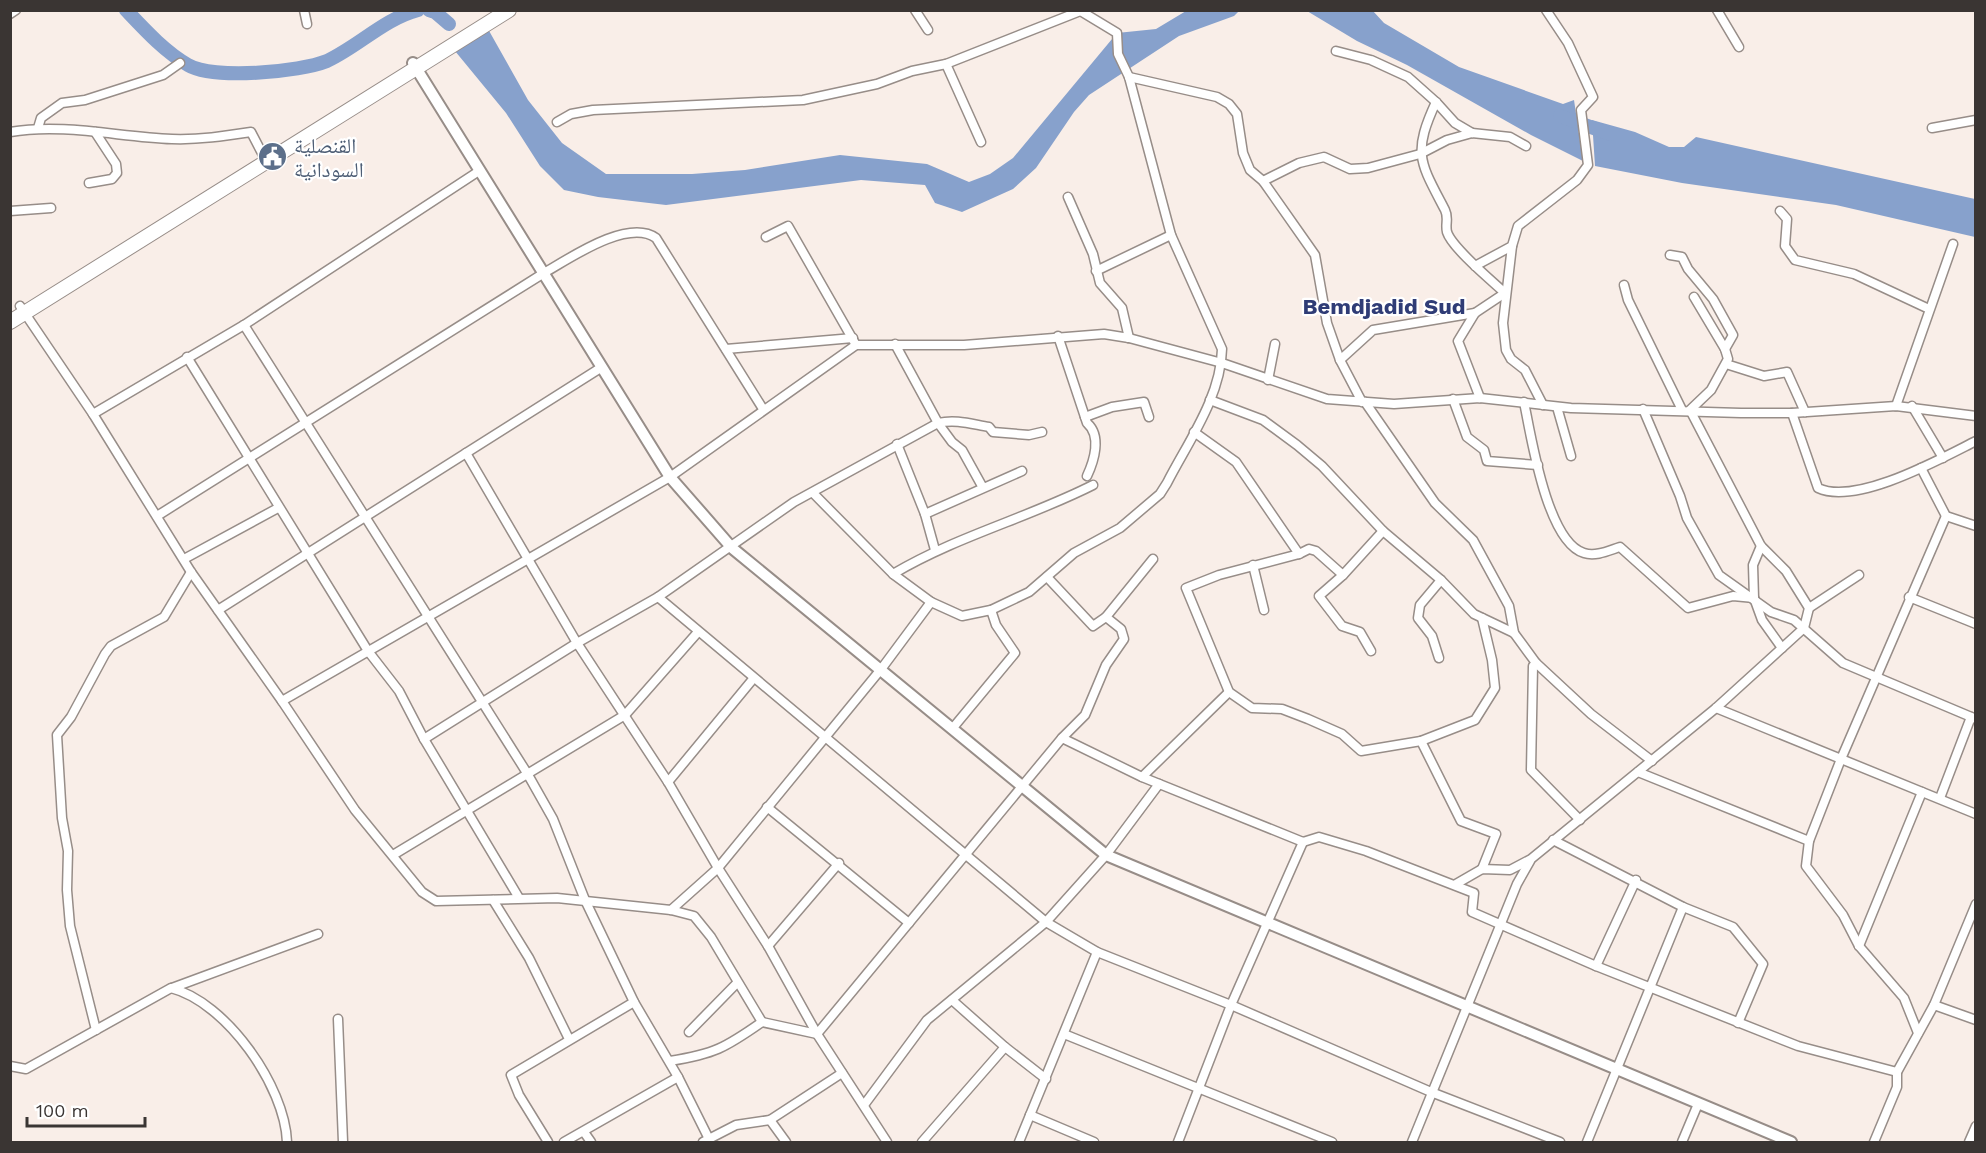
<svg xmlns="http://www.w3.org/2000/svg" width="1986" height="1153" font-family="'Work Sans','Noto Naskh Arabic',sans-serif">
  <rect width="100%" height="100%" fill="#f9eee8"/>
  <g fill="#87a1cc">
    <path d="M1186,11H1239L1234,16L1179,36L1089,95L1074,112L1036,168L1013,189L962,212L935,203L925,185L861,180L666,205L598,197L564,190L540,166L506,113L455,51L488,29L528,100L562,143L606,174H692L745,170L840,155L927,164L969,182L990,174L1013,158L1117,33L1156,29Z"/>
    <path d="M1307,11H1373L1384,23L1459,67L1563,104L1574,100L1583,161L1531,135L1407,65L1357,41Z"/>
    <path d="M1592,120L1635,132L1669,147H1684L1696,137L1975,199V237L1836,205L1682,183L1595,166Z"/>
  </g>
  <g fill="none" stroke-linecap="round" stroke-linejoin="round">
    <g stroke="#87a1cc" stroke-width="14">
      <path d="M126,10C144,29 165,52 188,65C213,80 300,72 327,61C359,46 384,19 418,10"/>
      <path d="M429,10L435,12L449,24"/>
      <path d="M1560,116L1610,134"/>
    </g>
    <defs>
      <g id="minor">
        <path d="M304,10L307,24"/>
        <path d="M915,10L928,30"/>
        <path d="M1717,10L1739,47"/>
        <path d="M10,14L16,10"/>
        <path d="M1336,51L1371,60L1408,77L1436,102L1455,123L1472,133"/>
        <path d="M946,64L981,142"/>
        <path d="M1129,77L1217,97L1229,104L1237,114L1243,153L1250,170L1263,181L1315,255L1327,323L1340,360L1362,402"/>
        <path d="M1436,102C1412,154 1420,162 1445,210C1449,218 1445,224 1447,232C1452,248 1492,281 1505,293L1475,313L1458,341L1480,398"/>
        <path d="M557,122L571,114L593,110L803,100L877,84L912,71L946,64L1083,10"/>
        <path d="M38,128L41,118L62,103L85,100L163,75L180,63"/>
        <path d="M1932,128L1976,120"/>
        <path d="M10,132C64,123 119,137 172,139C199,140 225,136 251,132L263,155"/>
        <path d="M1263,181L1299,163L1324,157L1350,169L1368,168L1420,154L1447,140L1472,133L1510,137L1526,146"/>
        <path d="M89,183L112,179L117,173L116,164L95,132"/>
        <path d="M1068,197L1093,254L1100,283L1122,308L1129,338"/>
        <path d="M10,211L51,208"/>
        <path d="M1780,211L1787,219L1785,246L1795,260L1854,274L1929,309"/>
        <path d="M766,237L788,226L856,345"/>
        <path d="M1512,246L1503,323L1506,350L1511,359L1525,370L1543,405"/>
        <path d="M1670,255L1682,257L1688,269L1713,299L1733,335L1725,349"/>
        <path d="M1475,266L1512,246L1518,226L1577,180L1588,165L1581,110L1593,97L1568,43L1546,10"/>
        <path d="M1096,271L1171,235"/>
        <path d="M1624,285L1628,300L1682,410"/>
        <path d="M20,306L93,414L191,572L282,701L355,810L422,892L436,901L557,898L671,910L694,916L711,937L762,1022"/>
        <path d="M244,325L527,773L553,819L585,900L634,1002L511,1075L519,1095L548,1142"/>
        <path d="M1058,336L1087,423C1102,436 1094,461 1087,476"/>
        <path d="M895,344L938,423L952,442L962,450L982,486"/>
        <path d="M726,349L853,338"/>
        <path d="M187,357L368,651L399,691L424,739L519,898"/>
        <path d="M1340,360L1373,330L1475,313"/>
        <path d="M1726,364L1764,376L1787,372L1805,412"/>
        <path d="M1268,380L1275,344"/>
        <path d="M1453,399L1467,437L1484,450L1487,461L1538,465"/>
        <path d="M1210,400L1263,420L1297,445L1322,466L1383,531L1441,580L1474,614L1514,633L1536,663L1591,714L1652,761"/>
        <path d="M1365,402L1435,503L1473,540L1509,606L1514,633"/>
        <path d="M1524,402C1531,436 1547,542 1584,553C1596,557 1610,550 1620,547L1688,608L1733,596L1754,598L1762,620L1782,648"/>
        <path d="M1896,406L1953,244"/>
        <path d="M1912,406L1943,458"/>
        <path d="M1557,407L1571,456"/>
        <path d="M1643,409L1680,496L1687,518L1719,575L1771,612L1794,620L1843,663L1976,719"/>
        <path d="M1792,413L1818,488C1856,506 1940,459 1976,441"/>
        <path d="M93,414L244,325L479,171"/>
        <path d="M1085,417L1112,407L1144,402L1149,417"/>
        <path d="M1194,432L1236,462L1299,554L1309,549L1316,551L1343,575L1383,531"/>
        <path d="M897,444L925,514L1022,471"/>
        <path d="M466,453L577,643L668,782L718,868L768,946L817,1034L887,1142"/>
        <path d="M1921,468L1946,516L1976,526"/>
        <path d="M814,494L893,574L931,602L962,616L991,610L1029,592L1074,553L1120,528L1160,494L1167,483C1188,442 1221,397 1222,349L1171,235L1129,77L1118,54L1117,33L1079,10"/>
        <path d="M925,514L935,550"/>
        <path d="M157,516L544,273C570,258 628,218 656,238L763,409"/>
        <path d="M1299,554L1219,575L1186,588L1229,692L1252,708L1282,709L1308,719L1342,734L1361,751L1421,741L1461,821L1496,834L1482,869"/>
        <path d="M184,559L278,508"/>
        <path d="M1253,565L1264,610"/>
        <path d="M893,574C957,536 1028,518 1093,485"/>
        <path d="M1343,575L1319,596L1342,626L1360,632L1371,651"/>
        <path d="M1047,577L1093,626L1106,617L1153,559"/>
        <path d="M658,597L1046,922L1097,952L1231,1005L1431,1092L1560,1142"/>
        <path d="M1909,597L1976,624"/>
        <path d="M1754,598L1753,565L1761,546"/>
        <path d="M1809,608L1859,575"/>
        <path d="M218,610L602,367"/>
        <path d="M1439,658L1432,636L1418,618L1420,605L1441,580"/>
        <path d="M1536,663L1533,666L1531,770L1580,820"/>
        <path d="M282,701L670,477L856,345H964L1104,334L1129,338L1222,363L1327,399L1394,404L1480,398L1571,408L1741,413H1792L1896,406L1976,416"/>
        <path d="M1716,708L1976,814"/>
        <path d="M952,729L1015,653L996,625L991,610"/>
        <path d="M1062,738L1085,715L1106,665L1124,639L1121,629L1106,617"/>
        <path d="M424,739L577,643L658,597L794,502L938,423C956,419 971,424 989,427L993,432L1029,435L1042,432"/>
        <path d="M1421,741L1475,720L1495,688L1492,660L1482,618"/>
        <path d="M1638,772L1809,841"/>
        <path d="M1142,777L1229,692"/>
        <path d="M668,782L753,679"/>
        <path d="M1940,798L1971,717"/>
        <path d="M767,807L909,923"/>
        <path d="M1553,840L1683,907L1733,927L1763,964L1738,1023"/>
        <path d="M393,855L625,715L698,632"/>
        <path d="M1456,884L1482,869L1510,870L1531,859L1716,708L1804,628L1809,608L1786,571L1761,546L1690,410L1711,390L1728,359L1725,349L1694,297"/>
        <path d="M493,900L529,958L569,1039"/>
        <path d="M671,910L718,868L882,668L931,602"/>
        <path d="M768,946L839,863"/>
        <path d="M1859,946L1922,792"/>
        <path d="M1596,966L1636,880"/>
        <path d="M172,988L318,934"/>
        <path d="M952,1000L1005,1047"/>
        <path d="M634,1002L678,1077L709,1139"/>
        <path d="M1934,1005L1976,1020"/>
        <path d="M338,1019L343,1142"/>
        <path d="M96,1030L70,926L67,890L68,851L62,818L57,735L71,717L105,654L111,646L164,617L191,572"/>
        <path d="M689,1032L737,983"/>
        <path d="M1918,1033L1904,998L1859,946L1843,915L1806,866L1809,841L1841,759L1946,516"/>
        <path d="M1064,1034L1332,1142"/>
        <path d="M670,1061C714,1054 725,1048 762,1022L817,1034L1062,738L1142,777L1303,842L1319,837L1366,851L1474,893L1472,912L1596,966L1798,1046L1897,1072"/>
        <path d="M10,1066L26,1069L171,988C226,1002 285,1086 287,1142"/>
        <path d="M864,1105L927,1020L1046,922L1106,855L1159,784"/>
        <path d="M1030,1115L1094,1142"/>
        <path d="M770,1120L786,1142"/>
        <path d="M584,1132L591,1142"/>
        <path d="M564,1142L678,1077"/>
        <path d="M703,1142L736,1125L770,1120L842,1073"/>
        <path d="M922,1142L1005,1047L1046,1079"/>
        <path d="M1019,1142L1097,952"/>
        <path d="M1178,1142L1231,1005L1303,842"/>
        <path d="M1412,1142L1517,884L1530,861"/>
        <path d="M1587,1142L1683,907"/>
        <path d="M1682,1142L1698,1104"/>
        <path d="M1874,1142L1897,1087V1072L1934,1005L1976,904"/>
        <path d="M1969,1142L1976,1126"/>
      </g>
      <path id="tertiary" d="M413,63L670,477L732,548L1106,855L1791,1142"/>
      <path id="trunk" d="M10,322L509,10"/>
    </defs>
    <use href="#minor" stroke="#978d88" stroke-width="11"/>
    <use href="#tertiary" stroke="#978d88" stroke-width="14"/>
    <use href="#trunk" stroke="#978d88" stroke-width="16"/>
    <use href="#minor" stroke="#fff" stroke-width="8"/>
    <use href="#tertiary" stroke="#fff" stroke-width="10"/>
    <use href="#trunk" stroke="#fff" stroke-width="14"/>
  </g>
  <defs>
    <symbol id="civic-disc" viewBox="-11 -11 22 22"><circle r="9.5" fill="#5c6f8a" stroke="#fff"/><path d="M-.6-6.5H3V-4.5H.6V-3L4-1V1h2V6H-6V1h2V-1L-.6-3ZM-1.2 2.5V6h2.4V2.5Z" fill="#fff"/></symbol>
  </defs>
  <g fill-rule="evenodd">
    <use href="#civic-disc" x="256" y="140" width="33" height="33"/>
  </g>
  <g text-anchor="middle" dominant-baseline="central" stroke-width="4.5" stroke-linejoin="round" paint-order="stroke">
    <g font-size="21" fill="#4e5e75" stroke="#fff" text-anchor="start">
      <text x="294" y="145">القنصلية<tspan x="294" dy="24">السودانية</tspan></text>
    </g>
    <g font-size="22" font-weight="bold" fill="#2f3c76" stroke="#fff">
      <text x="1384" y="306">Bemdjadid Sud</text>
    </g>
  </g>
  <rect width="1986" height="1153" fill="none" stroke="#3a3533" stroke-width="24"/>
  <path d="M27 1117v9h118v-9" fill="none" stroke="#3a3533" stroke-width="3"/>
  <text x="36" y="1117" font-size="18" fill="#3a3533" stroke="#ffffff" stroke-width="4.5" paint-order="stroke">100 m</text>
</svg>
